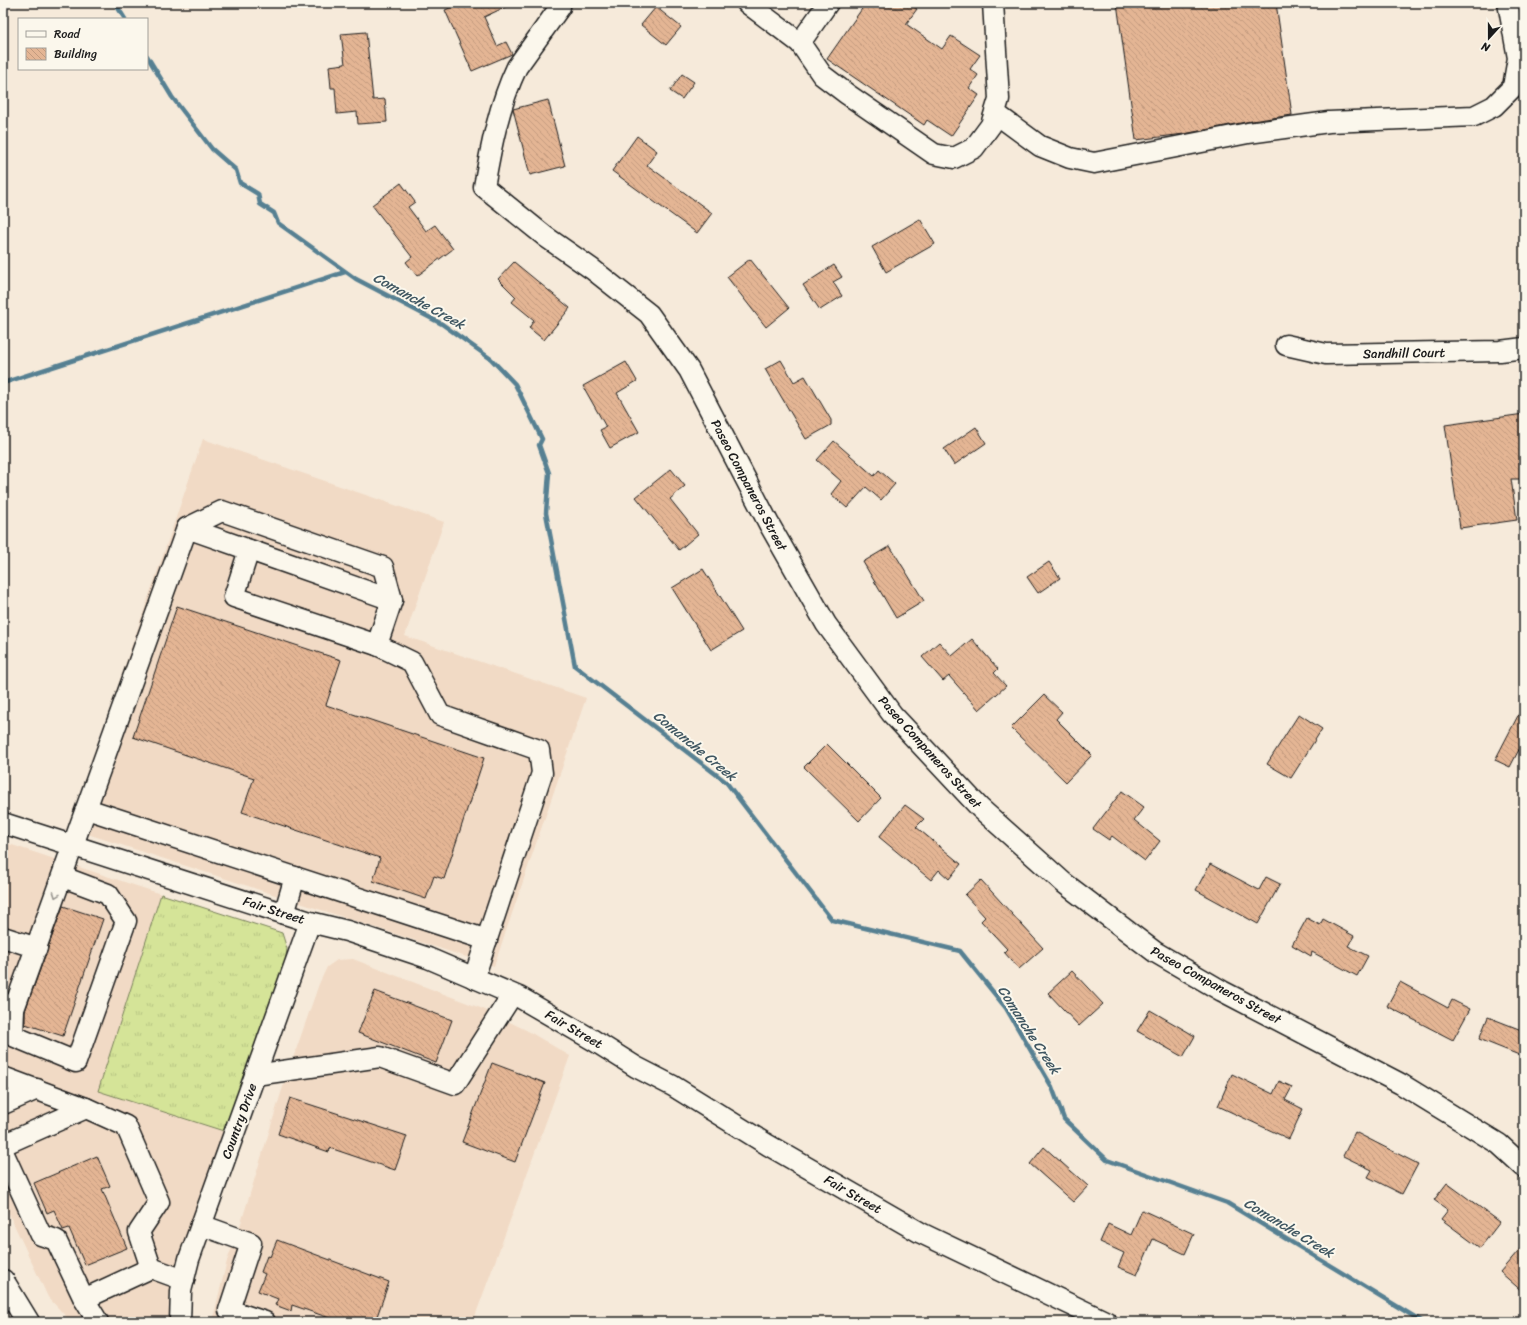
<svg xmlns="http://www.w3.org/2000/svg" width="1527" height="1325" font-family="Sriracha,sans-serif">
  <defs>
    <pattern id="grass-tufts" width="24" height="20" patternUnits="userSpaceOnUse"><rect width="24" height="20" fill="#d5e498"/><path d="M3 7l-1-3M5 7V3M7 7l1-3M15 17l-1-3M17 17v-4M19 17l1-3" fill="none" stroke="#b6c382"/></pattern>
    <pattern id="building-back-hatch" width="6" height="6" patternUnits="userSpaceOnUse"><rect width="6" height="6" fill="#e4b594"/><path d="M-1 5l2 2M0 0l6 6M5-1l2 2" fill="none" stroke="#c39b7f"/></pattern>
  </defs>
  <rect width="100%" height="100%" fill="#f6eada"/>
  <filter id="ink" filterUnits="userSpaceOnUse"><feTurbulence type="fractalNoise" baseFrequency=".025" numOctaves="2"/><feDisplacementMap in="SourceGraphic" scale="8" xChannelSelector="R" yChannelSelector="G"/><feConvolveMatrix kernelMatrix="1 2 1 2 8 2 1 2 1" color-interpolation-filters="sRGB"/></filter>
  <g filter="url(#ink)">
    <g fill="#f1dac5">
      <path d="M203,439L444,522L405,636L586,698L494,966L69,828Z"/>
      <path d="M3,842L161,894L99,1091L225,1131L173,1322H71L48,1297L3,1201Z"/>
      <path d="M353,959L483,1009L528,1031L570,1056L473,1322H212L227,1261L241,1223L282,1090L319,984L327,967L337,960Z"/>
    </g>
    <path fill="url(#grass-tufts)" stroke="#78805a" d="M161,894L282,933L287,949L284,970L230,1133L98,1091Z"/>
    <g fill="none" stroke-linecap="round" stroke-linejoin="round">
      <g stroke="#578092" stroke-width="4.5">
        <path d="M115,3L125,19"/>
        <path d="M147,56L172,97L212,149L236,170L240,183L258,194L260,204L274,213L278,223L356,279L442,324L491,359L515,384L542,439L539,445L549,473L546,513L575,666L726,782L832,920L960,951L1006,1008L1052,1087L1064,1119L1107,1160L1227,1203L1423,1322"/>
        <path d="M3,383L345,272"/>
      </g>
    </g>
    <g fill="url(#building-back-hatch)" stroke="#1c1c1c">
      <path d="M462,3H514L484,17L497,46L506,42L512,54L472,71L445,10Z"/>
      <path d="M866,3H908L917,9L906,24L942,49L951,36L980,55L970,69L978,75L969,88L979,95L951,136L927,120L924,125L827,59Z"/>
      <path d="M1117,3H1276L1292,115L1246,122L1184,134L1136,140Z"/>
      <path d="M656,7L681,27L666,45L641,25Z"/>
      <path d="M366,32L373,100L385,99L387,122L358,124L357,112L337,114L335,88H331L329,66L345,64L341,34Z"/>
      <path d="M682,74L694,82L682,99L670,91Z"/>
      <path d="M548,100L565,166L530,175L513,109Z"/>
      <path d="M637,136L657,151L647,165L712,213L697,233L612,171Z"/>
      <path d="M401,183L415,202L408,207L426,231L435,225L453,249L417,276L406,262L412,257L372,205Z"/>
      <path d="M920,219L935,244L886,272L872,247Z"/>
      <path d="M750,259L789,308L766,327L727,277Z"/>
      <path d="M514,262L570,308L544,340L529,328L534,320L512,302L516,297L498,279Z"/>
      <path d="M834,265L842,277L833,282L842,296L820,310L803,285Z"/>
      <path d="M781,360L794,382L805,376L831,420V425L806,439L765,369Z"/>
      <path d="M626,362L637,381L617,393L639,432L610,448L600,430L606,427L583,386Z"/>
      <path d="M1524,414V479H1511L1517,520L1460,528L1445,425Z"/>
      <path d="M976,427L986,443L954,465L944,449Z"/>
      <path d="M834,441L874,476L879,470L895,484L881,500L866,487L847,508L831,494L841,481L817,460Z"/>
      <path d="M671,469L685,486L670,499L698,534L679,550L636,497Z"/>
      <path d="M890,546L924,601L896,618L863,562Z"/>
      <path d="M1049,562L1060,578L1038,593L1027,577Z"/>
      <path d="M703,569L742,631L711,650L672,588Z"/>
      <path d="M177,606L341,660L326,705L484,758L444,879L434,876L426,899L373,881L380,858L242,812L254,778L133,737Z"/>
      <path d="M972,639L998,669L994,673L1006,686L979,710L949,676L943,681L922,657L939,642L952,656Z"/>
      <path d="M1044,695L1062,712L1056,719L1092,755L1066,782L1011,728Z"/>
      <path d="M1524,704V740L1510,767L1495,760Z"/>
      <path d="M1299,714L1322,729L1291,778L1267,764Z"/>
      <path d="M827,744L881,798L859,821L804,767Z"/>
      <path d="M1122,791L1144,807L1134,820L1160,841L1145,861L1112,836L1109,840L1093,829Z"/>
      <path d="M905,805L924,819L916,827L961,864L949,879L939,870L931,880L879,837Z"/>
      <path d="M1210,864L1259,890L1266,877L1280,884L1258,924L1196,890Z"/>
      <path d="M981,880L1043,948L1019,969L1004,952L1007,949L981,921L985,917L965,895Z"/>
      <path d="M63,906L103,919L63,1036L25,1024V1011Z"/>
      <path d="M1307,918L1320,925L1323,919L1354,936L1348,946L1368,956L1357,976L1312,952L1311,956L1292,945Z"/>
      <path d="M1072,971L1103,1004L1079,1026L1048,993Z"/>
      <path d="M1400,982L1448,1008L1452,1000L1470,1009L1453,1040L1387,1006Z"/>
      <path d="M375,991L452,1020L436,1063L358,1033Z"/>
      <path d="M1150,1010L1195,1036L1183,1057L1137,1031Z"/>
      <path d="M1488,1017L1524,1031V1057L1479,1039Z"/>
      <path d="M492,1063L545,1083L515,1162L462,1142Z"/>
      <path d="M1232,1074L1273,1094L1279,1081L1292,1087L1285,1100L1303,1109L1289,1139L1218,1106Z"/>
      <path d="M290,1098L407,1136L395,1170L330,1148L329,1152L278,1134Z"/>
      <path d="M1355,1132L1418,1164L1402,1194L1368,1177L1372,1170L1343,1156Z"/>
      <path d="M1044,1147L1088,1186L1073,1202L1030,1164Z"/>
      <path d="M97,1156L110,1186L102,1189L127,1248L85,1265L69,1228L63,1230L54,1210L47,1213L34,1183Z"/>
      <path d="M1447,1183L1500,1222L1480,1248L1441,1219L1448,1210L1434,1200Z"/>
      <path d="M1142,1210L1194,1234L1185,1254L1153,1239L1137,1275L1118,1267L1124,1253L1100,1242L1108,1224L1131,1235Z"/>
      <path d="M277,1240L389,1282L375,1322H341L292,1305L291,1311L275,1305L278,1299L258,1291L265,1274L261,1272L267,1256L270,1257Z"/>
      <path d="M1524,1244V1293L1500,1272Z"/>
    </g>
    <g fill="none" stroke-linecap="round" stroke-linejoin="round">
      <defs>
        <g id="minor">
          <path d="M747,3L800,43L822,75L847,94L934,154L954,158L974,148L991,125L999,99L993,3"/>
          <path d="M560,7L517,67C499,105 491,146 484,187L546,237L592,269L649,314L689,370L769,524L826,624L892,714L980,808L1064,883L1155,952L1222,991L1401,1084L1499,1144L1524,1167"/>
          <path d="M800,43L828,3"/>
          <path d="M995,113L1040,146L1070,158L1094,163L1248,133L1329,122L1474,116L1494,106L1513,87L1518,58L1508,3"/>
          <path d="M1286,345L1326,354L1500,351L1524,348"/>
          <path d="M187,528L222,511L383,567L392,600"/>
          <path d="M249,550L234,597L377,645"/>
          <path d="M87,809L487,940"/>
          <path d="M3,823L310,922L347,931L428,958L519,997L593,1040L636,1067L673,1086L768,1145L921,1233L1107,1322"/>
          <path d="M284,914L295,877"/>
          <path d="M3,937L37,948"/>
          <path d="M3,1003L14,1009L187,528L392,600L377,645L412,662L440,715L539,750L542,773L474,978"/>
          <path d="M14,1009L13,1036L76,1062L126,921L108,894L63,877"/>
          <path d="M255,1075L380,1057L455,1084L512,995"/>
          <path d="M3,1077L86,1108"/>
          <path d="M3,1104L37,1089"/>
          <path d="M3,1145L86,1108L126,1126L159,1202L139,1232L151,1268"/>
          <path d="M3,1152L41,1235L56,1240L84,1299L151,1268L184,1280"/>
          <path d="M201,1225L251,1243L229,1310L265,1322"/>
          <path d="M84,1299L98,1322"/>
          <path d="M180,1322L181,1291L189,1259L310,922"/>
        </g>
        <path id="highway" d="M3,1281L28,1322"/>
      </defs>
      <use href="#minor" stroke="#1c1c1c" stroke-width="23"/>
      <use href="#highway" stroke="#1c1c1c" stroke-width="25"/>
      <use href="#minor" stroke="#fbf7ec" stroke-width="20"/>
      <use href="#highway" stroke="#fbf7ec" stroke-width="22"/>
    </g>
    <defs><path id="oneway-chevron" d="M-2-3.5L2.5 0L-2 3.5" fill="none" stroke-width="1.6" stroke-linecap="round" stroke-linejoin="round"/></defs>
    <use stroke="#97948e" href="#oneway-chevron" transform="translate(56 895) rotate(110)"/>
  </g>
  <g text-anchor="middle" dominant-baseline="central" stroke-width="4" stroke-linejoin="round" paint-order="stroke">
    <g font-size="13" fill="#1c1c1c" stroke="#fbf7ec">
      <text transform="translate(1404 353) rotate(-1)">Sandhill Court</text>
      <text transform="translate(749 485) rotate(62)">Paseo Companeros Street</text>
      <text transform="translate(930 752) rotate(48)">Paseo Companeros Street</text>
      <text transform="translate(274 910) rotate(18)">Fair Street</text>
      <text transform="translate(1216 985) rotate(29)">Paseo Companeros Street</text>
      <text transform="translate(574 1029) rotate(30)">Fair Street</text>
      <text transform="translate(239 1121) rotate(-70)">Country Drive</text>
      <text transform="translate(853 1194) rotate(30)">Fair Street</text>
    </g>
    <g font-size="14" font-style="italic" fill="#3f5661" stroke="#fbf7ec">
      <text transform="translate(419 301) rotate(29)">Comanche Creek</text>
      <text transform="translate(695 746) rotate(39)">Comanche Creek</text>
      <text transform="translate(1029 1030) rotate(57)">Comanche Creek</text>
      <text transform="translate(1289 1228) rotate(31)">Comanche Creek</text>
    </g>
  </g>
  <rect width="1527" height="1325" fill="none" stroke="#fbf7ec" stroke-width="16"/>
  <rect x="8" y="8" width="1511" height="1309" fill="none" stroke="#1c1c1c" stroke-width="1.5" filter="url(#ink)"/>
  <rect x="18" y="18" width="130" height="52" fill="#fbf7ec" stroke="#a29f99"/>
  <rect x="26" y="31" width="20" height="6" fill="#fbf7ec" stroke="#a29f99"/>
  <text x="54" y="38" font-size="12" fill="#1c1c1c">Road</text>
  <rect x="26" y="48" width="20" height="12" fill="url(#building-back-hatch)" stroke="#a29f99"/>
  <text x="54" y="58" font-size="12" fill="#1c1c1c">Building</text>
  <g transform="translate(1489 38) rotate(201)" stroke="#fbf7ec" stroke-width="3" paint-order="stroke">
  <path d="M0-3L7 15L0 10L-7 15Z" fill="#1c1c1c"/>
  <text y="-6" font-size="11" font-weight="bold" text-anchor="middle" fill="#1c1c1c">N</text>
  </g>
</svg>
